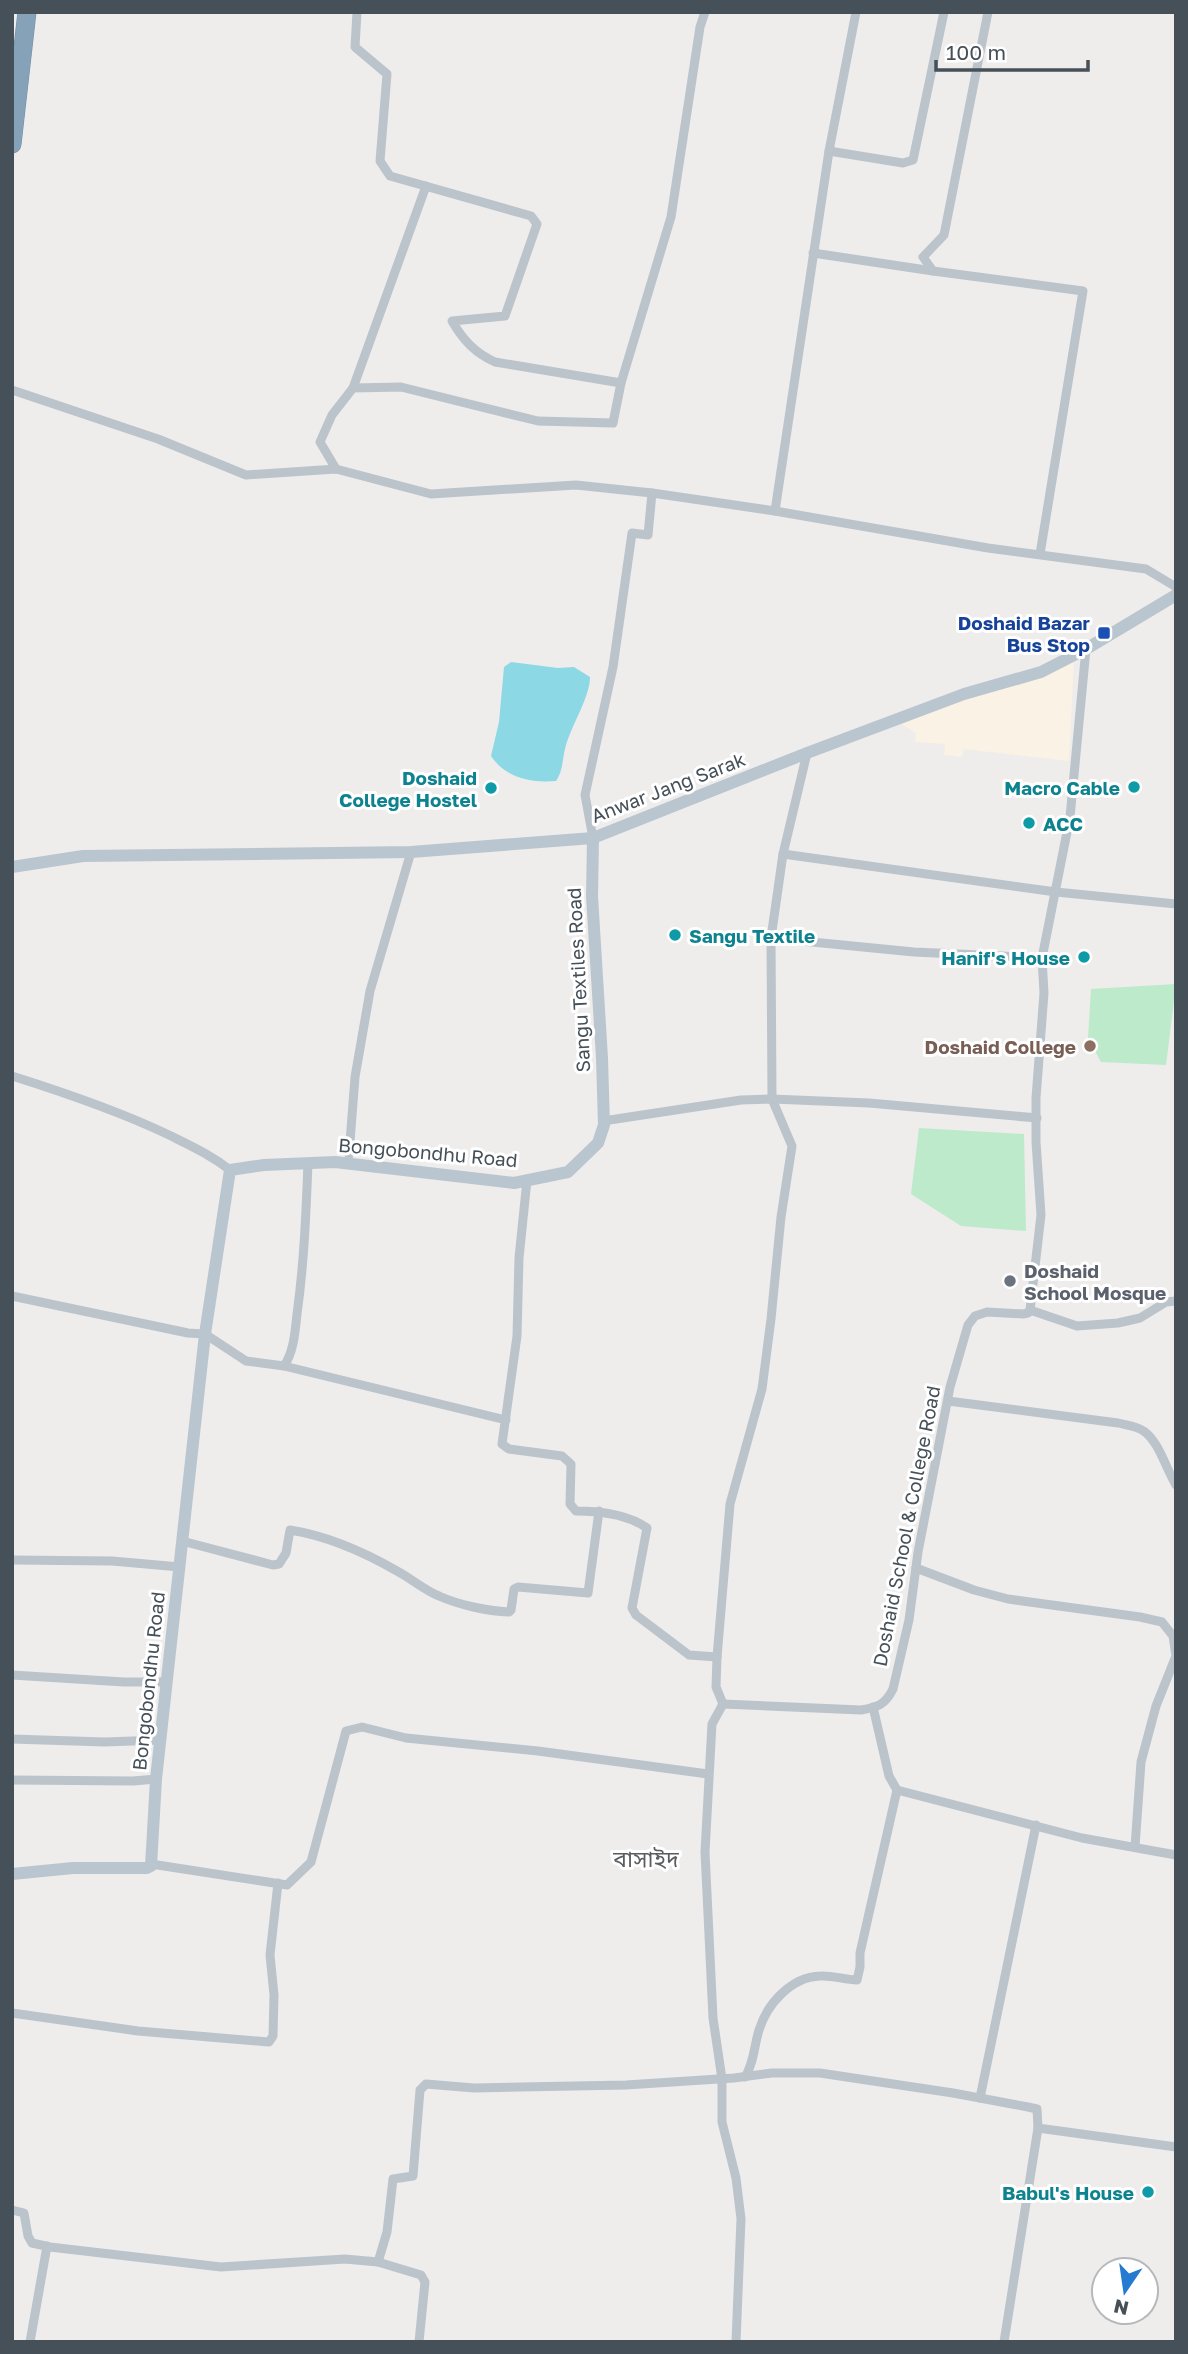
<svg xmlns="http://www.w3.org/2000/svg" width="1188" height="2354" font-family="'Golos Text','Noto Sans Bengali',sans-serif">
  <rect width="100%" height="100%" fill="#efecec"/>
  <path fill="#faf2e5" d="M1074,655L1069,761L964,749L962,757L944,755L945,744L915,742L916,733L901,724Z"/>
  <g fill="#bceacb">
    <path d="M1176,984L1166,1065L1101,1062L1088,1038L1091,989Z"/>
    <path d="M919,1128L1024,1134L1026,1231L961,1226L911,1194Z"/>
  </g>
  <path fill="#8cd8e5" d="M511,662L558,668L574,667L590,677C590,698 570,727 565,749C562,761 563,771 556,781C530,783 506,778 491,756L499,722L504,667Z"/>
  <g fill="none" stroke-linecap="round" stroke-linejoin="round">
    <defs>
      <path id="highway" d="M12,144L27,12"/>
    </defs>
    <use href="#highway" stroke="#728da4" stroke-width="19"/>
    <g stroke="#bbc4cb" stroke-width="9">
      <path d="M357,12L355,47L387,74L380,161L390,176L531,216L537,224L505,316L452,321C463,340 475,353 495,362L621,383"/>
      <path d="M988,12L944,235L923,257L933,271L1083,291L1040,554"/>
      <path d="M829,151L903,163L913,160L944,12"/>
      <path d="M813,253L933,271"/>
      <path d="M353,388L426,186"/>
      <path d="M12,390L158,439L246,475L336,469L431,494L576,485L652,493L775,511L988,548L1146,569L1176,587"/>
      <path d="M336,469L320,442L332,415L353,388L401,387L538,421L613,423L621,383L671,217L700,27L705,12"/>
      <path d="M775,511L829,151L856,12"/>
      <path d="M593,838L585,795L613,667L632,533L648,535L652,493"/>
      <path d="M783,854L1056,892L1176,904"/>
      <path d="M771,938L914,952L1042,958"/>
      <path d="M12,1076C66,1093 119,1111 169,1135C191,1146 211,1155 230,1170"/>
      <path d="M603,1121L741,1100L772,1099L869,1103L1037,1118"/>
      <path d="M349,1155L355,1077L370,991L411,852"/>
      <path d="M527,1180L519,1258L517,1336L502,1444L509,1449L562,1456L571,1464L570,1504L576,1511C600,1511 627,1514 647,1528L632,1608L636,1615L689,1655L717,1657"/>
      <path d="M12,1296L188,1333L205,1334L246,1361L284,1366C294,1351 295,1332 297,1314C304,1264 306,1214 308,1163"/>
      <path d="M1030,1310L1041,1215L1036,1142V1098L1044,993L1042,958L1070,817L1086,649"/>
      <path d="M1030,1310L1077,1326L1118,1323L1140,1318L1166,1302L1176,1301"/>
      <path d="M284,1366L506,1420"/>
      <path d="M948,1401L1118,1423C1126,1425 1138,1426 1145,1432C1160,1444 1166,1469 1176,1485"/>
      <path d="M182,1541L273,1565L279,1564L286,1553L290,1530C328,1536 364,1552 397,1571C412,1579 424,1590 439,1596C459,1605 487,1611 509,1612L511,1610L514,1589L518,1587L588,1593L599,1511"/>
      <path d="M12,1560L112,1561L180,1567"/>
      <path d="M916,1568L974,1590L1008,1599L1140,1617L1162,1622L1173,1636L1176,1656L1156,1706L1141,1762L1135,1847"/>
      <path d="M12,1675L124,1682H167"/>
      <path d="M723,1704L716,1687L717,1657L730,1504L762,1389L771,1319L781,1217L792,1146L772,1099L771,938L783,854L807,753"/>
      <path d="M873,1707L889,1776L897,1790L1082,1838L1176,1855"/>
      <path d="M12,1739L105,1742L160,1740"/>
      <path d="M12,1780L133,1781L156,1779"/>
      <path d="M151,1864L287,1885L311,1862L346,1731L362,1727L406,1738L538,1751L708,1774"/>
      <path d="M12,2013L138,2031L269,2042L273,2036L274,1995L270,1955L278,1883"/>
      <path d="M745,2077C754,2063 754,2046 759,2030C767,2004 791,1977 820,1976C832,1975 845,1980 857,1980L860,1967V1953L897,1790"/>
      <path d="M980,2098L1036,1825"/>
      <path d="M12,2210L24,2213L28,2236L32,2243L50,2247L221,2267L345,2259L378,2262L421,2275L425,2282L419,2342"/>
      <path d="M378,2262L387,2232L393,2179L413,2176L420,2090L426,2084L474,2088L626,2085L734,2078L772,2073H820L953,2093L1028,2107L1037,2109L1038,2128L1176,2147"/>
      <path d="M30,2342L47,2246"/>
      <path d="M736,2342L741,2219L736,2178L722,2122V2079L713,2018L705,1852L712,1724L723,1704L861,1710C878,1707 885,1705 893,1689L909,1620L918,1552L950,1387L968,1325L975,1316L987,1312L1023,1314L1028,1313L1030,1310"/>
      <path d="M1004,2342L1038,2128"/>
    </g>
    <g stroke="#bac6cf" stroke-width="12">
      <path d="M12,867L83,856L411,852L593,838L807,753L964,694L1041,672L1086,649L1176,595"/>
      <path d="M12,1874L73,1868H147L151,1866L156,1779L205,1334L230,1170L264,1165L335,1162L514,1183L568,1172L598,1143L604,1125L602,1058L592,896L593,838"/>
    </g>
    <use href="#highway" stroke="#86a2b8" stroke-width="18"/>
  </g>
  <rect fill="#1a4fb4" stroke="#fff" stroke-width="2.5" x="1097" y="626" width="14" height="14" rx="3.5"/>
  <g fill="#0f9aa8" stroke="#fff" stroke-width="2.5">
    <circle cx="1134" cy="787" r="7"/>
    <circle cx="491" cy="788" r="7"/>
    <circle cx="1029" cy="823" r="7"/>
    <circle cx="675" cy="935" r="7"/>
    <circle cx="1084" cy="957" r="7"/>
    <circle cx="1148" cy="2192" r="7"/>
  </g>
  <circle fill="#8d6e63" stroke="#fff" stroke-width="2.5" cx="1090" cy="1046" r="7"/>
  <circle fill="#6b7280" stroke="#fff" stroke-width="2.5" cx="1010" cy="1281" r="7"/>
  <g text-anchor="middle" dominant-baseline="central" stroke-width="6" stroke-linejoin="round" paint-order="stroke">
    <g font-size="19" font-weight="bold" fill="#164399" stroke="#fff" text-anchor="end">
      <text x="1090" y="622">Doshaid Bazar<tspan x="1090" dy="22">Bus Stop</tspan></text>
    </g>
    <g font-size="19" font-weight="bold" fill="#0d838f" stroke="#fff" text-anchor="end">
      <text x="477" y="777">Doshaid<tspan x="477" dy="22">College Hostel</tspan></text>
      <text x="1120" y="787">Macro Cable</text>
      <text x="1043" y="823" text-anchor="start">ACC</text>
      <text x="689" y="935" text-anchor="start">Sangu Textile</text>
      <text x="1070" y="957">Hanif's House</text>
      <text x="1134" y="2192">Babul's House</text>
    </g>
    <g font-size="19" fill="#465058" stroke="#fff">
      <text transform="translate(668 787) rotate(-21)">Anwar Jang Sarak</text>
      <text transform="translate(578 980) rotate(-93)">Sangu Textiles Road</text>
      <text transform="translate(428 1152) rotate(5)">Bongobondhu Road</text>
      <text transform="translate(906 1526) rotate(-79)">Doshaid School &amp; College Road</text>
      <text transform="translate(148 1681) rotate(-84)">Bongobondhu Road</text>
    </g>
    <g font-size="19" font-weight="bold" fill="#785e54" stroke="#fff" text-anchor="end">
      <text x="1076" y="1046">Doshaid College</text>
    </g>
    <g font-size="19" font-weight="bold" fill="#5b616d" stroke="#fff" text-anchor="start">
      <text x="1024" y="1270">Doshaid<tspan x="1024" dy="22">School Mosque</tspan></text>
    </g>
    <g font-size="23" fill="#595d60" stroke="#fff">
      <text x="646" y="1858">বাসাইদ</text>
    </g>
  </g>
  <rect width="1188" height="2354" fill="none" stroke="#465058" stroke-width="28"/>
  <g transform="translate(1125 2291) rotate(193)"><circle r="33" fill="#ffffff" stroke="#b5b9bc" stroke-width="2"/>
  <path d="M0-5L12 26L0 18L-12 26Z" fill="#257bd0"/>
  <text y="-10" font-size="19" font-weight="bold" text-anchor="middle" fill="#465058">N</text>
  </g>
  <path d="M936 60v10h152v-10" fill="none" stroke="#465058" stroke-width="3.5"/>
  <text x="946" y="60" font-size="21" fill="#465058" stroke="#ffffff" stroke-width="5" paint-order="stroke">100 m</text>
</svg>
